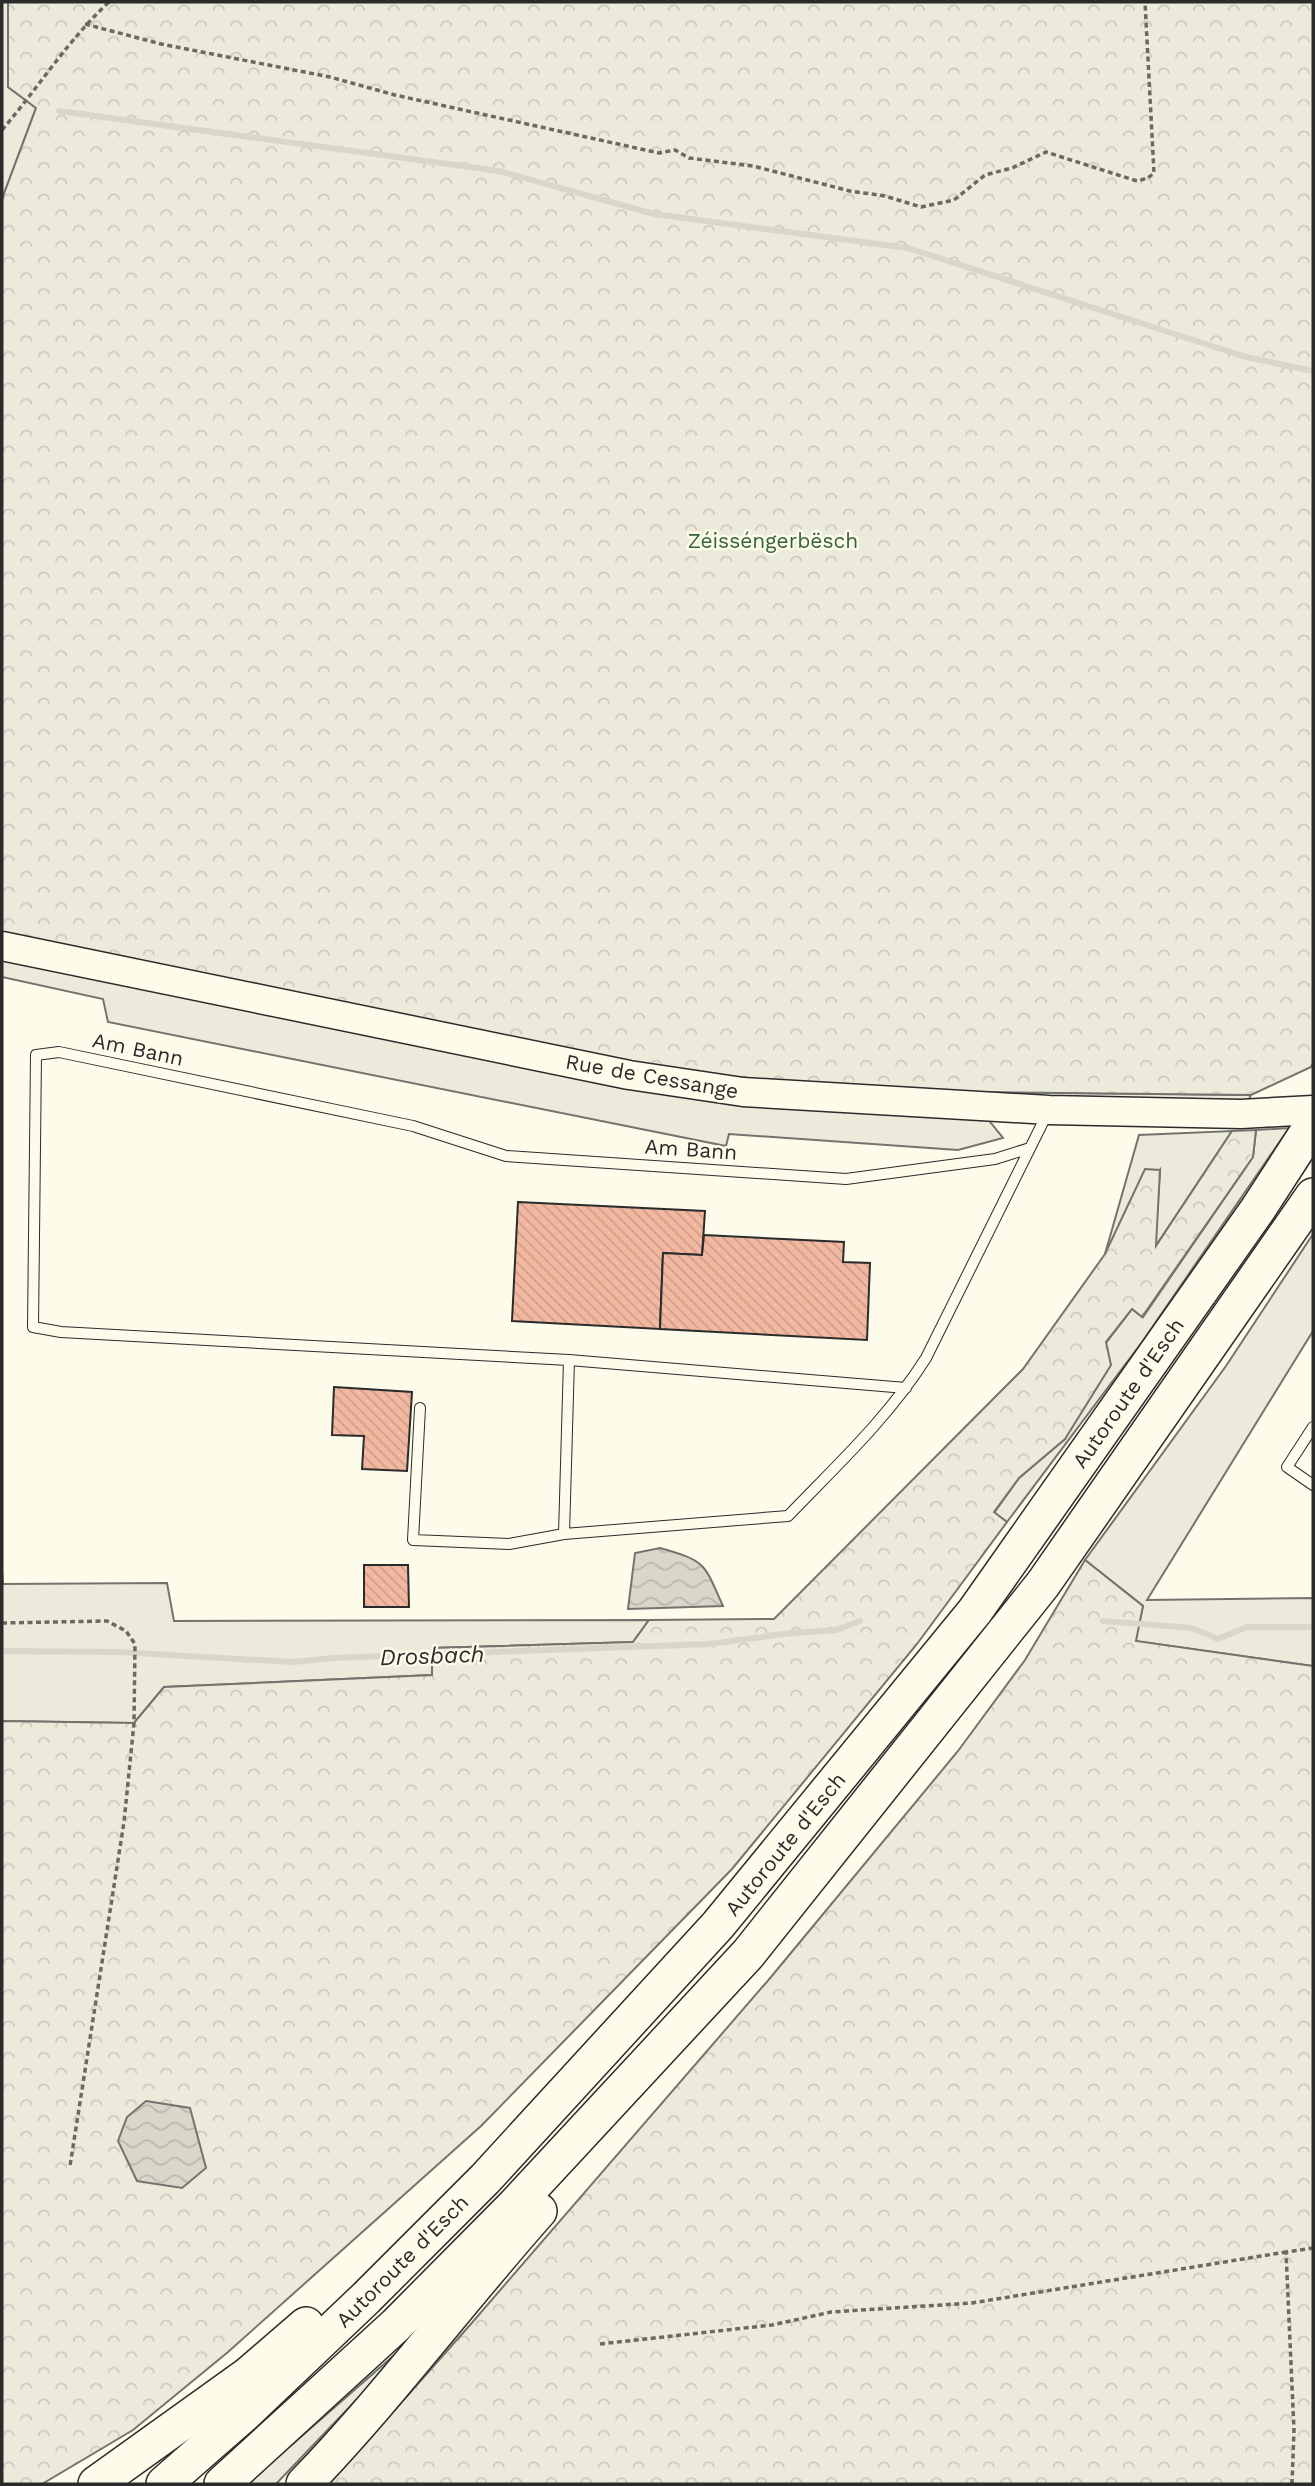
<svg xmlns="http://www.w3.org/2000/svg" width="1315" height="2486" font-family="'Work Sans',sans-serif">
  <defs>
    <pattern id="forest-crowns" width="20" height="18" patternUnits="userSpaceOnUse" patternTransform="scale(1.75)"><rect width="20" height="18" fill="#ecebdb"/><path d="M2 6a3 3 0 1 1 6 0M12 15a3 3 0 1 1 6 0" fill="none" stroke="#cbcabc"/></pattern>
    <pattern id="water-waves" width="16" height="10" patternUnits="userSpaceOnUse" patternTransform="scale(1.75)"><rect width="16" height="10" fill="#d8d7c9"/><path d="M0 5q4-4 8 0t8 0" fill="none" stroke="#bab9ad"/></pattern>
    <pattern id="building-back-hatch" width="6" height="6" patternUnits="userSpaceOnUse" patternTransform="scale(1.75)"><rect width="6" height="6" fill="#f2b8a0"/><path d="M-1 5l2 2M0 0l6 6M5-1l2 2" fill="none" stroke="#d09e8a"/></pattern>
  </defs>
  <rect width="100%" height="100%" fill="#fdfbea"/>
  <g fill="#ecebdb" stroke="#74746e" stroke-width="2">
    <path d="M2,2H8V87L36,108L2,199Z"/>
    <path d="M2,933L974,1092L1251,1095L1241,1114L979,1108L1003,1138L958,1150L729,1134L726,1146L108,1022L103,999L2,977Z"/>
    <path d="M1289,1128L1142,1342L1007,1522L994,1513L1019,1478L1065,1439L1106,1343L1132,1309L1143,1317L1253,1157L1256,1130Z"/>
    <path d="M1232,1131L1155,1247L1160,1170L1105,1254L1139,1135Z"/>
    <path d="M1313,1234V1331L1147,1600L1313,1598V1666L1135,1641L1143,1606L1085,1560L1226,1366Z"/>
    <path d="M2,1570L3,1584L167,1583L174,1621L649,1620L633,1642L432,1648V1675L164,1687L134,1723L2,1721Z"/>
    <path d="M424,2329L276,2484H247Z"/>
  </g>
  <g fill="url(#forest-crowns)" stroke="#74746e" stroke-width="2">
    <path d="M8,2H1313V1063L1311,1067L1251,1095L974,1092L746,1080L631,1063L2,933V199L36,108L8,87Z"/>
    <path d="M1256,1130L1253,1157L1142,1317L1132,1309L1106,1342L1111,1365L1065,1439L1019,1478L994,1512L1007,1522L917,1644L732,1869L481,2126L228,2352L133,2430L42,2484H2V1721L134,1723L164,1687L432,1675V1648L633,1642L649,1620L774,1619L1023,1369L1105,1254L1145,1169L1160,1170L1156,1246L1232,1131Z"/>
    <path d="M1085,1560L1143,1606L1136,1641L1313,1666V2484H329L470,2325L771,1977L958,1751L1025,1660Z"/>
  </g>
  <g fill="url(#water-waves)" stroke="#74746e" stroke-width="2">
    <path d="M660,1548C707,1561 704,1564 723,1606L628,1609L635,1553Z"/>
    <path d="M146,2101L190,2108L206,2168L182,2188L137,2181L118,2141L127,2117Z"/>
  </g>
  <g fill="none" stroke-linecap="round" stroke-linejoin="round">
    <g stroke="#d8d7c9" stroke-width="6">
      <path d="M59,111L499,171L654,214L908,248L1246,357L1313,371"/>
      <path d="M1103,1621L1192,1628L1218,1639L1247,1627H1313"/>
      <path d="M2,1651L118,1652L293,1662L332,1658L710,1644L783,1634L836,1630L860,1621"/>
    </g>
  </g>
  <g fill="url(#building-back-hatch)" stroke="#2b2b2b" stroke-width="2">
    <path d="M518,1202L705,1211L702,1255L663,1253L660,1329L512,1321Z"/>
    <path d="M704,1235L844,1242L843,1262L870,1263L867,1340L660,1329L663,1253L702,1255Z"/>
    <path d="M334,1387L412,1392L407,1471L362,1469L364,1436L332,1435Z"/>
    <path d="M364,1565H408L409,1607H364Z"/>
  </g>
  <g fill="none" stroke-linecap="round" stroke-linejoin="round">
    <defs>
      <g id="service">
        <path d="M1030,1148L995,1159L846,1179L506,1156L413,1126L59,1052L36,1055L33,1327L61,1332L569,1360L564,1534L788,1516C837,1465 888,1418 926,1358L1047,1114"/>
        <path d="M569,1360L906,1388"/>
        <path d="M420,1408L413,1540L509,1544L564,1534"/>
        <path d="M1313,1427L1287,1467L1313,1485"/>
      </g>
      <path id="secondary" d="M2,946L629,1075L743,1092L1049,1110L1241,1114L1313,1110"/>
      <g id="motorway">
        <path d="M96,2484L248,2375L306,2325"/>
        <path d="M164,2484L245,2413L366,2298L485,2179L718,1925L975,1611L1258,1209L1313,1124"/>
        <path d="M222,2484L396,2325L515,2205L748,1954L1043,1584L1313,1196"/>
        <path d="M304,2484C387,2398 459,2301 539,2211"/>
      </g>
    </defs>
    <use href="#service" stroke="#2b2b2b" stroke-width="12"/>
    <use href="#secondary" stroke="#2b2b2b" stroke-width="31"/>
    <use href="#motorway" stroke="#2b2b2b" stroke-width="38"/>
    <g stroke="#6a6964" stroke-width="3.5" stroke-dasharray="5 3.5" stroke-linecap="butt">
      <path d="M85,24L161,44L330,77L395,95L659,153L675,150L689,158L753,166L850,191L885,196L921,207L954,200L985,175L1012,168L1046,152L1137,181L1148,178L1154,173L1145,2"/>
      <path d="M2,130C38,88 68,40 109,2"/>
      <path d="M2,1623L107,1621L126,1631L135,1644L134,1723L124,1822L70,2166"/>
      <path d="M600,2344L772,2325L831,2312L972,2303L1286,2252"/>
      <path d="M1292,2484L1294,2430L1286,2252L1313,2248"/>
    </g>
    <use href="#service" stroke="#fdfbea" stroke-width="10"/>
    <use href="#secondary" stroke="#fdfbea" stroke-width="28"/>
    <use href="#motorway" stroke="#fdfbea" stroke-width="35"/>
  </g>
  <g text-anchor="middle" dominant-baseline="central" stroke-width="5" stroke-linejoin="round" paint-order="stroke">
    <g font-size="21" fill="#34623c" stroke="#fdfbea">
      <text x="773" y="540">Zéisséngerbësch</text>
    </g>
    <g font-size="21" fill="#2b2b2b" stroke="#fdfbea">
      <text transform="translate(138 1049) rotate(12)">Am Bann</text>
      <text transform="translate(652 1076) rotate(10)">Rue de Cessange</text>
      <text transform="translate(691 1149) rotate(4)">Am Bann</text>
      <text transform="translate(1128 1393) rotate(-55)">Autoroute d'Esch</text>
      <text transform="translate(785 1844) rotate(-51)">Autoroute d'Esch</text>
      <text transform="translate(402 2261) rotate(-45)">Autoroute d'Esch</text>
    </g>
    <g font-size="23" font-style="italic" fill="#2b2b2b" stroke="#fdfbea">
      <text transform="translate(432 1656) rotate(-2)">Drosbach</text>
    </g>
  </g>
  <rect width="1315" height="2486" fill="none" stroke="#2b2b2b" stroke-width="7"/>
</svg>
